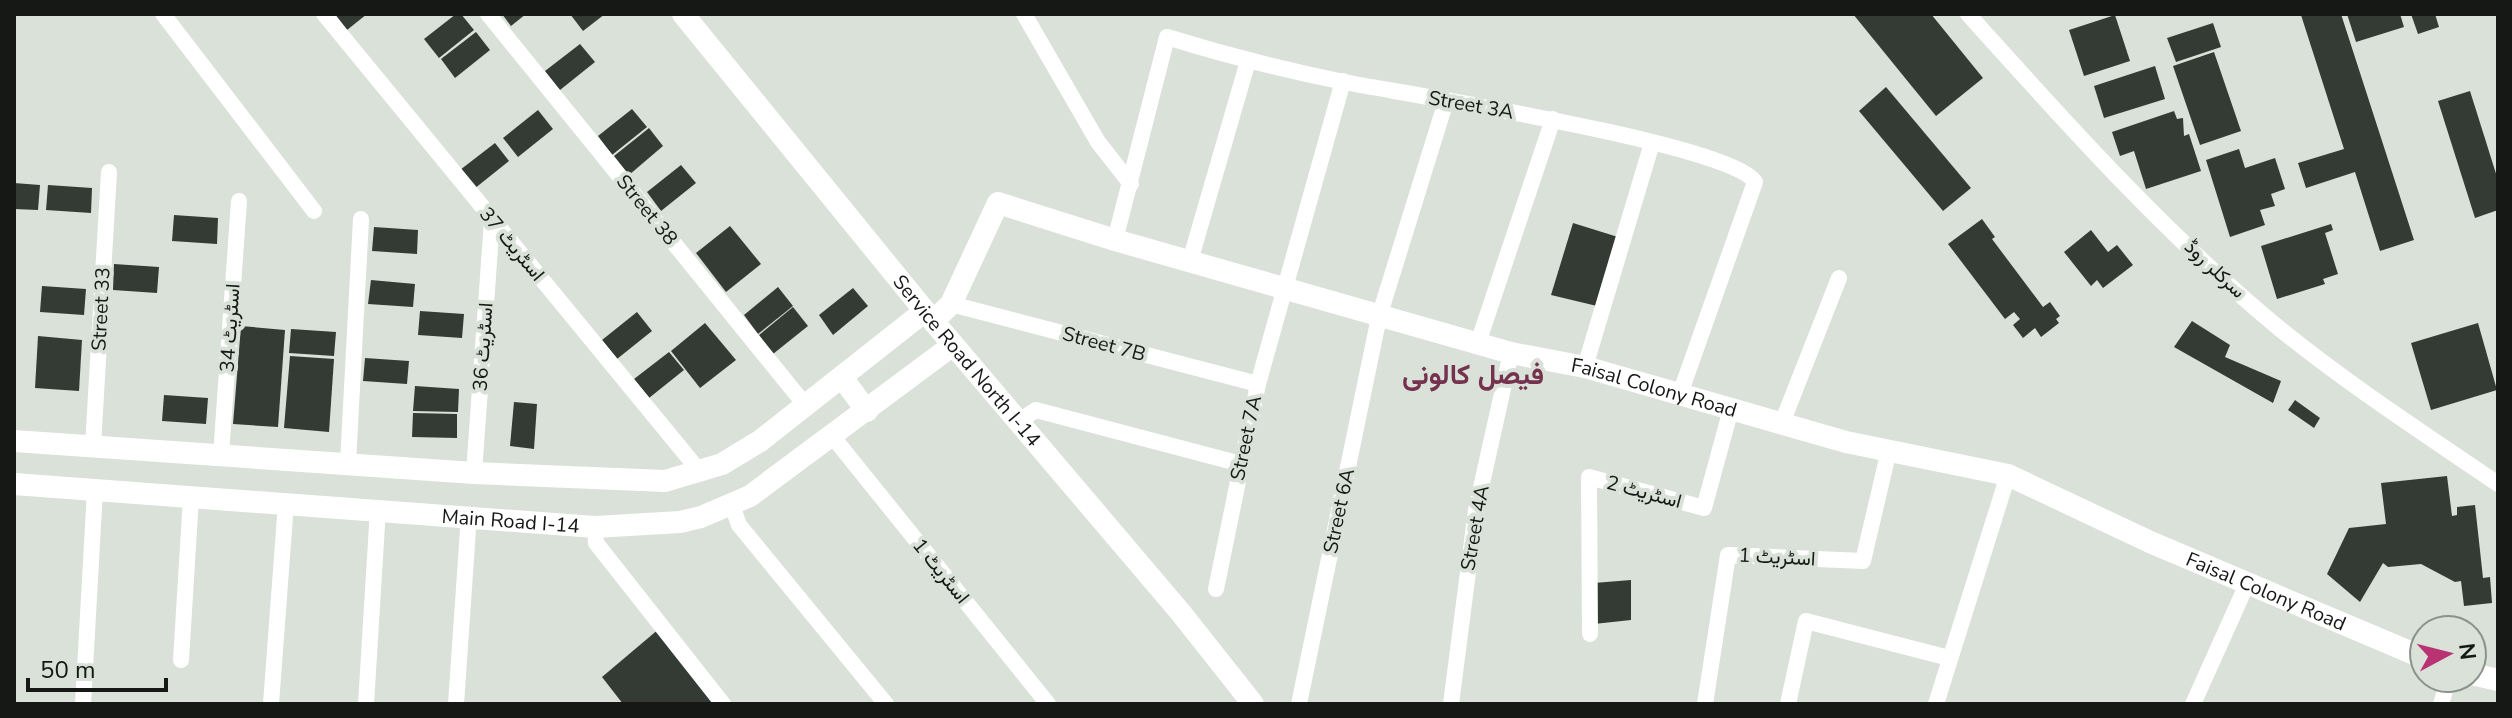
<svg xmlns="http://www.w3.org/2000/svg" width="2512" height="718" font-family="'Nunito Sans',Vazirmatn,sans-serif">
  <rect width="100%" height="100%" fill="#d9e1d9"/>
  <g fill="#343b34">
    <path d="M335,14H367L347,30Z"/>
    <path d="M456,14H461L474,30L439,58L424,39Z"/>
    <path d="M502,14H526L511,26Z"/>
    <path d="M570,14H605L583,31Z"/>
    <path d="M1853,14H1931L1983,78L1936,116Z"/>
    <path d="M2341,14L2414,240L2380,251L2355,172L2306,188L2298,163L2344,149L2301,15Z"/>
    <path d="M2347,14H2400L2404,27L2356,42Z"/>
    <path d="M2411,14H2435L2439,27L2418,34Z"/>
    <path d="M2115,15L2130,61L2084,76L2069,30Z"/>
    <path d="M2213,23L2221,47L2176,62L2167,38Z"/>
    <path d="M476,32L490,50L455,78L441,59Z"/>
    <path d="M580,44L595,62L560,90L545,71Z"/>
    <path d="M2214,52L2241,131L2200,145L2173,66Z"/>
    <path d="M2155,66L2165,99L2104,118L2094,86Z"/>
    <path d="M1886,87L1971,188L1943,211L1859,111Z"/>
    <path d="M2470,91L2498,180V210L2475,218L2438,101Z"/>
    <path d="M632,109L647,127L612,155L598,136Z"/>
    <path d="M538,110L553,129L518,157L503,138Z"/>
    <path d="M2174,111L2177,119L2183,118L2184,136L2189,134L2201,171L2146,189L2134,151L2120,156L2112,132Z"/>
    <path d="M649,128L663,146L629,175L614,156Z"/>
    <path d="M495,143L509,161L474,189L460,170Z"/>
    <path d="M2239,149L2245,168L2275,158L2285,189L2271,194L2275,206L2260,210L2265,225L2230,237L2206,160Z"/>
    <path d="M681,165L696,183L661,211L647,192Z"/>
    <path d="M14,183L40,185L38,210L14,209Z"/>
    <path d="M48,185L92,188L91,213L46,210Z"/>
    <path d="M174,215L218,218L217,244L172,241Z"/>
    <path d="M1982,219L1995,237L1992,239L2043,307L2050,302L2060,316L2056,319L2059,323L2041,337L2035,328L2023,338L2013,325L2020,319L2014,312L2005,319L1948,244Z"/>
    <path d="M1573,223L1618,237L1597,306L1551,295Z"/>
    <path d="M2331,224L2333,230L2325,233L2338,274L2323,279L2325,284L2277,299L2261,246Z"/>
    <path d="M730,226L761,264L726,292L696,253Z"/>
    <path d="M374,227L418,230L417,254L372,251Z"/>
    <path d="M2091,230L2108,252L2117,245L2133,265L2103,288L2097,280L2091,286L2064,252Z"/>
    <path d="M114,264L159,267L157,293L113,290Z"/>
    <path d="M371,280L415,284L413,307L368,304Z"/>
    <path d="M42,286L86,289L84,315L40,312Z"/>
    <path d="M778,287L793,306L758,334L744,315Z"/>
    <path d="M853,288L868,306L833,335L819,315Z"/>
    <path d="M793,307L808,326L773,354L759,335Z"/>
    <path d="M420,311L464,314L462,338L418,335Z"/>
    <path d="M637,312L652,331L617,359L602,340Z"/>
    <path d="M2192,321L2230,345L2225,357L2281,381L2273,403L2174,347Z"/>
    <path d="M705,323L736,360L700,388L671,351Z"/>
    <path d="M2478,323L2497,390L2431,410L2411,343Z"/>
    <path d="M241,326L285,330L278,427L233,424Z"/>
    <path d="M291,329L336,332L334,356L289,353Z"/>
    <path d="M38,336L82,340L79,391L35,388Z"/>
    <path d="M669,352L684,370L649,398L634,379Z"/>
    <path d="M290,356L334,359L329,432L284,428Z"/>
    <path d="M365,358L409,361L407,384L363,381Z"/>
    <path d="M415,386L459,389L458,412L413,411Z"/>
    <path d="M164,395L208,398L206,424L162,421Z"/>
    <path d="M2295,400L2320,418L2314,428L2288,410Z"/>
    <path d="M514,402L537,404L534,449L510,446Z"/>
    <path d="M413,413L457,414V438L412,437Z"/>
    <path d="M2447,476L2452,516L2457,515V507L2475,505L2483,578L2490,577L2492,603L2464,606L2461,581L2455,582L2421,564L2388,567L2383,563L2360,602L2327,574L2349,528L2386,524L2381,483Z"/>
    <path d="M1631,580V620L1594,624V583Z"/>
    <path d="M660,628L720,704H623L602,677Z"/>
  </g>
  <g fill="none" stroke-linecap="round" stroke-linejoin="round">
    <g stroke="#fff" stroke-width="16">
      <path d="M163,14L314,211"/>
      <path d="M324,14L701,473"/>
      <path d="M488,14L806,406"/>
      <path d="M1024,14L1098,142L1131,184"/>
      <path d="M1968,14C2066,123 2167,236 2280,329C2349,385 2425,434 2498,484"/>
      <path d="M1115,240L1167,37C1225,55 1284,70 1344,82C1405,94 1731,144 1755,182L1680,394"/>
      <path d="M1190,261L1248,61"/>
      <path d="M951,304L1258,384"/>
      <path d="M1478,343L1553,119"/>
      <path d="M1585,367L1652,143"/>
      <path d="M1019,421L1036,410L1241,464"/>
      <path d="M1782,423L1839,278"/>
      <path d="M833,437L1048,704"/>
      <path d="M93,446L109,172"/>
      <path d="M221,455L239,201"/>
      <path d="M348,463L361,219"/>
      <path d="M474,473L492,220"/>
      <path d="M732,505L739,525L886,704"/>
      <path d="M595,527L596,543L723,704"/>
      <path d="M1216,589L1258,384L1343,81"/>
      <path d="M1590,634L1589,477L1704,508L1731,409"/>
      <path d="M181,660L191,497"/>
      <path d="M83,704L95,490"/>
      <path d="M271,704L286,503"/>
      <path d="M366,704L378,509"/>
      <path d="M456,704L469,515"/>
      <path d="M1299,704L1379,317L1446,101"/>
      <path d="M1451,704L1476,510L1511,353"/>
      <path d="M1705,704L1728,555L1863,561L1889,450"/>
      <path d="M1788,704L1806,621L1949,658"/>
      <path d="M1936,704L2008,475"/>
      <path d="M2193,704L2247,584"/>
      <path d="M2441,704L2449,678"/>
    </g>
    <g stroke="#fff" stroke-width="22">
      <path id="s1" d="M683,14L933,321L1181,613L1253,704"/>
      <path id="s2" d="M933,321L951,304L998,203L1115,240L1511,353L1585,367L1846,442L2008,475L2150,542L2424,658"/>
      <path d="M843,379L867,411"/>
      <path d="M14,441L474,473L665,481L722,464L760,441L925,311"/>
      <path id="s3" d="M14,484L595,527L680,522L701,517L750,496L953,345"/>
      <path d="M2472,674L2498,680"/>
    </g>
  </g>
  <g text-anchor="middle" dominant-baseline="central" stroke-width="8" stroke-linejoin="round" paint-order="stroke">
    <g font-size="20" fill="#151815" stroke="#d9e1d9">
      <text transform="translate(1471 105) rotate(10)">Street 3A</text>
      <text transform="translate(647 210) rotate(51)">Street 38</text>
      <text transform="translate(512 244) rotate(50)">اسٹریٹ 37</text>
      <text transform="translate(2215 269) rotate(43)">سرکلر روڈ</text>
      <text transform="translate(101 309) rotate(-87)">Street 33</text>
      <text transform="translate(230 328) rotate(-86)">اسٹریٹ 34</text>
      <text transform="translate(1104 344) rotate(15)">Street 7B</text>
      <text transform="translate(483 347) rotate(-86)">اسٹریٹ 36</text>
      <text stroke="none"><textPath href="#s1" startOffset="448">Service Road North I-14</textPath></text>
      <text stroke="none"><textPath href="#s2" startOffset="818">Faisal Colony Road</textPath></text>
      <text transform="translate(1246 438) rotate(-78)">Street 7A</text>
      <text transform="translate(1644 492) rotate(15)">اسٹریٹ 2</text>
      <text transform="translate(1339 511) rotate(-78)">Street 6A</text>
      <text stroke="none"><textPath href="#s3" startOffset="498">Main Road I-14</textPath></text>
      <text transform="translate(1475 528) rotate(-80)">Street 4A</text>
      <text transform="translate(1777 557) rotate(3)">اسٹریٹ 1</text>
      <text transform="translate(941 571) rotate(51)">اسٹریٹ 1</text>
      <text stroke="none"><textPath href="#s2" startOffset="1466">Faisal Colony Road</textPath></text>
    </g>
    <g font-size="28" font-weight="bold" fill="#75324e" stroke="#d9e1d9">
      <text x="1473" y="375">فیصل کالونی</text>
    </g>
  </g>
  <rect width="2512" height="718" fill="none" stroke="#151815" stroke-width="32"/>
  <g transform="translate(2448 654) rotate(83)"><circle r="38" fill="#d9e1d9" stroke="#8b918b" stroke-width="2"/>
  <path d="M0-6L14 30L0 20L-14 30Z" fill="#b93272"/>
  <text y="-12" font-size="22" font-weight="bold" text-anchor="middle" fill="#151815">N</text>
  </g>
  <path d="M28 678v12h138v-12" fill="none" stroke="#151815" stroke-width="4"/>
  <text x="40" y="678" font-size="24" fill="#151815" stroke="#d9e1d9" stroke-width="6" paint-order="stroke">50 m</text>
</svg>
